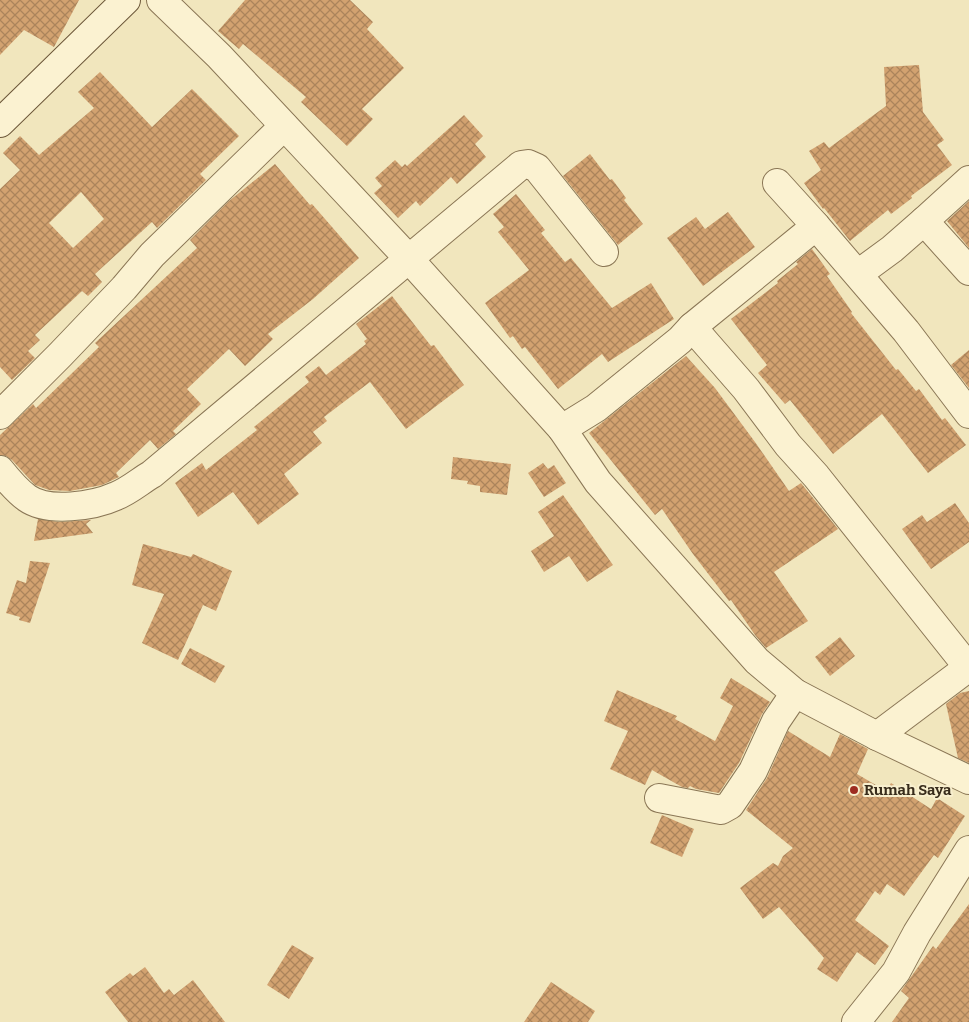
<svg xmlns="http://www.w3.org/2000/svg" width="969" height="1022" font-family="Bitter,serif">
  <defs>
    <pattern id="building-cross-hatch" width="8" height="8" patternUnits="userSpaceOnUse" patternTransform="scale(1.25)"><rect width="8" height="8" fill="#d2a270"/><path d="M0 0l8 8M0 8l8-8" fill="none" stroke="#ab845b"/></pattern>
  </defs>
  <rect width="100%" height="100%" fill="#f1e6bd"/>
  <g fill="url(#building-cross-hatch)" fill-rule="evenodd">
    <path d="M0,0H79L54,47L24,30L0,55Z"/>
    <path d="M245,0H350L373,22L367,29L404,68L362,109L373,119L347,146L301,102L306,97L243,44L239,49L218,31Z"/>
    <path d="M919,65L923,112L944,140L937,145L952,165L911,196L912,198L891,214L888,210L850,241L824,208L823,209L804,183L821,170L809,151L824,142L829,148L886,106L884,67Z"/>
    <path d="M100,72L152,127L192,89L239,136L200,174L206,180L157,228L152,222L95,274L102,282L88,296L82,291L35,335L40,340L28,351L35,358L12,380L0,367V189L20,170L3,153L20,136L39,155L94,108L78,92ZM81,192L104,219L73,248L49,223Z"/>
    <path d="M464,115L483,136L475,144L486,157L457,184L451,177L420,206L416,201L398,218L374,193L382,186L375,178L395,160L402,167L405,164L407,166Z"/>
    <path d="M590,154L610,180L612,179L626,198L624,200L643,224L618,245L563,176Z"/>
    <path d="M275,164L310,205L312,204L359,258L313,299L268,334L273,339L245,366L229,349L187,389L201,404L173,431L176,434L158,449L150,440L116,473L119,477L102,485L70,491L49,490L35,485L12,460L6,456L0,455V435L33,404L36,408L99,347L95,343L197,248L190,240L229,201Z"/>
    <path d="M516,194L545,230L541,233L565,262L571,258L612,308L651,283L674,319L608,362L602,354L558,389L525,347L522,349L513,336L510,338L485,303L529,270L498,232L504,227L493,214Z"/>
    <path d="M969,201V248L947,221Z"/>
    <path d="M728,212L755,247L703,286L667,238L696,217L705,229Z"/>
    <path d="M812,249L830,274L827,276L852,312L851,313L896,370L898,369L916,391L919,389L942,420L945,418L966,445L928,473L882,414L833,454L790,400L785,404L758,373L767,365L731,319L778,283L777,281L798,264L796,262Z"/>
    <path d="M392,296L431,346L434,345L464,385L406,429L370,382L324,417L327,421L313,432L322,443L284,474L299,494L258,525L233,492L198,517L175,483L202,463L206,470L257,430L254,427L309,382L305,377L319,366L326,375L366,344L364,341L367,339L356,324Z"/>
    <path d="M969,350V388L951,365Z"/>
    <path d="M686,356L715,388L755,442L789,491L801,483L838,529L774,572L808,621L766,648L755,635L731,600L729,601L693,554L662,509L655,515L589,433Z"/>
    <path d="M453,457L511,464L507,495L480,492V486L467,484L468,481L451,479Z"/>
    <path d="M543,463L548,469L554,465L566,483L544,497L528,473Z"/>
    <path d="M563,495L613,565L587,582L569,556L544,572L531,551L554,536L538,512Z"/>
    <path d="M955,503L969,523V542L931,569L902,529L922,515L927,522Z"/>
    <path d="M38,519L59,522L91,520L86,524L93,533L34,541Z"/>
    <path d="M143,544L191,557L193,554L232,571L216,611L203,605L178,660L142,643L164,594L132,585Z"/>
    <path d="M30,561L50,563L30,623L19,620L20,617L6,613L17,580L26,583Z"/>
    <path d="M840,637L855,656L830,676L815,657Z"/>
    <path d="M190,648L225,666L215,683L181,664Z"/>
    <path d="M731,678L770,702L762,714L739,763L719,793L696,789L690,786L688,788L682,787L652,770L645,785L610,769L628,731L604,721L617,690L677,716L675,719L715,741L733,706L720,698Z"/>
    <path d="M969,691V763L958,758L946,704L960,693Z"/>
    <path d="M788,731L830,757L840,734L868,749L857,774L886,791L891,783L931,809L937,798L965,816L938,858L934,855L904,896L887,884L880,895L875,891L855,920L889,946L875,965L857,952L837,982L817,969L824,958L779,907L763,919L740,888L773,863L778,866L783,856L793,848L746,810L767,778Z"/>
    <path d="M662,815L694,829L682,857L650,843Z"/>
    <path d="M969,904V1022H892L909,998L901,991L933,946L936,949Z"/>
    <path d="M292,945L314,958L289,999L267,985Z"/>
    <path d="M145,967L164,993L169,989L174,995L193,980L225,1022H128L105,992L130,973L133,976Z"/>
    <path d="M551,982L595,1011L588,1022H524Z"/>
  </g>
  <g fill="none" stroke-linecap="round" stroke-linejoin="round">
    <defs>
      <g id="street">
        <path d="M161,0L219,56L409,259L562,429L598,482L757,661L795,693L877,736L969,780"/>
        <path d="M969,180L924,221L969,271"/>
        <path d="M816,226L906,331L969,414"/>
        <path d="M858,274L892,249L924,221"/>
        <path d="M692,327L746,389L788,445L816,476L968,667"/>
        <path d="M0,415L60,355L124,288L152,255L284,126"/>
        <path d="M562,429L596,408L680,340L692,327L816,226L777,183"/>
        <path d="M0,470C8,480 16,490 27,498C48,513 94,506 116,496C129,491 140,481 152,474L521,165L528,164L537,168L604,252"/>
        <path d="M877,736L969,667"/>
        <path d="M659,798L721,810L730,805L753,771L776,721L795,693"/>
        <path d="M856,1022L896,972L917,933L969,850"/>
      </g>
      <path id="secondary" d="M0,123L126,0"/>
    </defs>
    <use href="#street" stroke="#8a7655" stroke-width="30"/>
    <use href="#secondary" stroke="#6c5739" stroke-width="30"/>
    <use href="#street" stroke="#fbf2d1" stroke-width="28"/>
    <use href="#secondary" stroke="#fbf2d1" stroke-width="28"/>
  </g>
  <circle fill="#9d2c21" stroke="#f8efce" stroke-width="2" cx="854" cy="790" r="5"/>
  <g text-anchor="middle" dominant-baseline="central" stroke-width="4" stroke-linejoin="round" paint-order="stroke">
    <g font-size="15" font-weight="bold" fill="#382c1b" stroke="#f8efce" text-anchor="start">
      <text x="864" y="790">Rumah Saya</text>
    </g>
  </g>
</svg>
